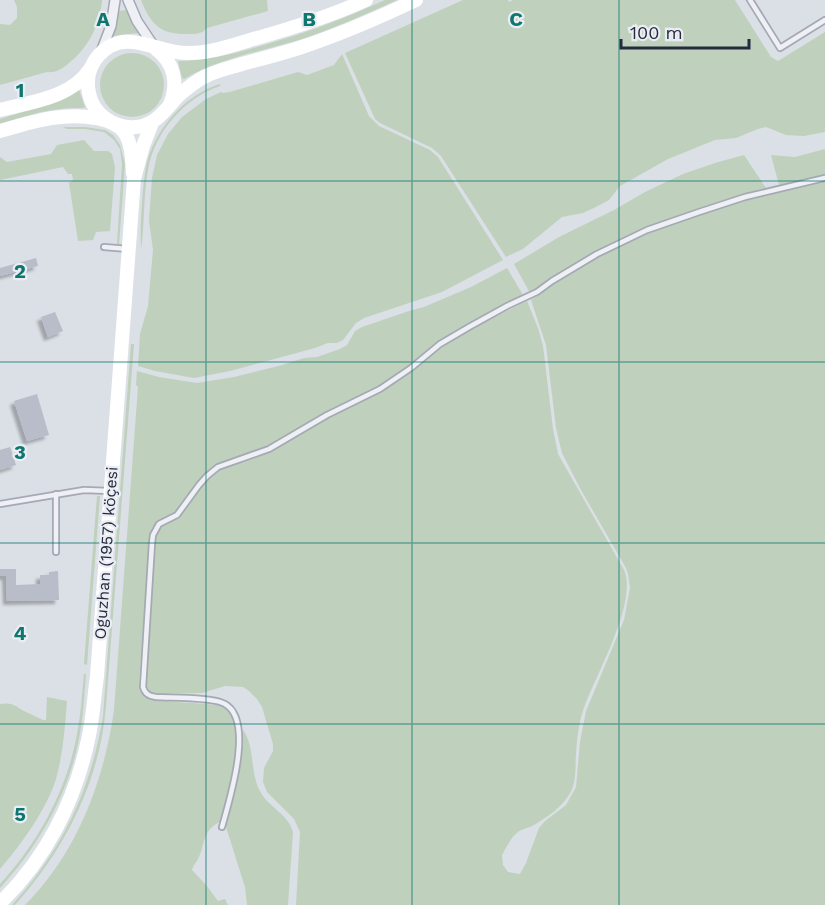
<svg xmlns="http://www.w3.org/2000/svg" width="825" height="905" font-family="'Work Sans',sans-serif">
  <defs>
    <filter id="shadow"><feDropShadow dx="-4" dy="4" stdDeviation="1.5" flood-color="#0004"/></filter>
  </defs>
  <rect width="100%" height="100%" fill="#dbdfe6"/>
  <g fill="#bfd1bc">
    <path d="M14,0H102V2C99,26 88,48 69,63C62,69 56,73 47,72L0,85V24L10,25L17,18V7Z"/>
    <path d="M141,0H267L268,11L207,28C202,34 196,34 189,34C162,35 151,26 141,0Z"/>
    <path d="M385,0H397C366,14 335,28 302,39C262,51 221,58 184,79L182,78L178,61C208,61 236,53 264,45C306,33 346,18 385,0Z"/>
    <path d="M463,0H508L509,2L513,0H735L771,57L778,61L825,32V132L804,136L786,135L766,127L758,129L736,138L715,140L683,153L668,159L620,186L609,200L596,207L583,213L562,217L523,249L506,257L441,156L432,148L380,123L375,119L345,53Z"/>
    <path d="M126,10L139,33L127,34L114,36H113L119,11Z"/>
    <circle cx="132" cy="85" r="32"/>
    <path d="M342,54L369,116L379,126L430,150L438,157L503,260L442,292L364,318L356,323L343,340L337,343H328L315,348L230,371L194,378L155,371L138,366L140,334L148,306L153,250L149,220L152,178L157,155L168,134L182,117L206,99L221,92L223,93L230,92L298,72L307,75L334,65Z"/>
    <path d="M220,84V86C184,98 154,133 148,170C143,196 145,223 141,249C140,233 141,218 142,203C143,189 144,175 147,162C157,127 185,95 220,84Z"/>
    <path d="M79,90L85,107L83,108C53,107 28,115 0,124V119L58,101Z"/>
    <path d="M63,127H85L105,130L113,135L120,145L125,164L119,245L117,244L122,164L120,149L114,140L104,132L85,129H67Z"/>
    <path d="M84,140L94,151H108L112,154L115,167L110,231L96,232L93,240L78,241L69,183L73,180L72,174H68L63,167L0,180V157L7,162L51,154L57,145Z"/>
    <path d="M825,149V175L779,185L771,155L795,157Z"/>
    <path d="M744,155L766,188C683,210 599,241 530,293L514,264L559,237L614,210L645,192L683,174L715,163Z"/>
    <path d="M825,181V905H296L300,832L294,819L267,792L263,782L264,768L273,751V744L262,707L257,699L249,691L243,687L225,686L202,693L156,694L147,691L144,684L155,537L160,526L180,517L200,488L219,469L268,452L328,417L381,392L400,380L434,353L469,330L527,301L538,328L543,346L553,429L558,454L624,570C638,601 597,673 585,705C579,720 577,738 576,754C575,768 577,783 569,795C561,808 547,817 534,825C529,828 522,829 518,832C511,837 506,848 502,855L503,865L508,872L520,874L526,863L539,828L545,821L566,805L576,787L580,742L586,711L624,620L630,588L628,574L626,568L581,490L562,453L556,428L546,345L531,300C553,285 574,270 596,258C668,219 746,199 825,181Z"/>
    <path d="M507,268L523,295L466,325L430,348L397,375L380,387L327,412L260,450L218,464L211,468L204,475L176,511L168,518L158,523L151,532L139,681C139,686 139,691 143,694C153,704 206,702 222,706C242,718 236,742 234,761C232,770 232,780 230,789C228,800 224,810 221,821C202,831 206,841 199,857C197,862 193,865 192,870L207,886L218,901L225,899L228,905H25C77,853 104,781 114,710L138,387L136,385L137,371L159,377L197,383L234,377L282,365L304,358L317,357L340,349L347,345L355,331L362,327L409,311L424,307L471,287Z"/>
    <path d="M131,344H134L106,706C100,781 65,849 15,905H12C62,850 91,790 103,716Z"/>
    <path d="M97,496H100L87,665L84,664Z"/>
    <path d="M84,674H86C84,699 83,724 77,748C65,800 36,849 0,888V884C38,843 67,790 77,734C81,714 82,694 84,674Z"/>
    <path d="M47,697L67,701C65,727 63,754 56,779C47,809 20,846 0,869V704C12,702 14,705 24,711C30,714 37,717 43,720H46Z"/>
    <path d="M243,730C256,748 249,773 261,793C270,808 288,814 293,832L288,905H247L245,887L225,824L235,790L243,744Z"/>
  </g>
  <g fill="#b8bdc9" filter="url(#shadow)">
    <path d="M36,258L38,266L0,276V268Z"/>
    <path d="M55,312L63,331L48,337L41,317Z"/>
    <path d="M37,394L49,435L27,441L14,401Z"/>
    <path d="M10,447L16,465L0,470V450Z"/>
    <path d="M0,569H16V585L40,584V575H49V572L58,571L59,600L7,601L6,576H0Z"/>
  </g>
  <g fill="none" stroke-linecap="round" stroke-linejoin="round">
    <defs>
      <g id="lane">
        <path d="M750,0L780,48L825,20"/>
        <path d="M104,247L128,249"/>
        <path d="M56,494V552"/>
        <path d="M0,504L84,490L110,491"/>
        <path d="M222,827C229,801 255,721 225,704C215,697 171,698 156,697C149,696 145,694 143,687L152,543L153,535L159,524L177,515L199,485L207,476L218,467L269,449L327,415L380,389L411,368L440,344L469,327L507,306L537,292L552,281L597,254L647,230L699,212L745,197L825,178"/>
      </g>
      <g id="street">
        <path d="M128,0L137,21L155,48"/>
        <path d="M101,52L111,26L115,0"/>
      </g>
    </defs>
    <use href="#lane" stroke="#a4a9b3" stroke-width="8"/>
    <use href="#street" stroke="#a4a9b3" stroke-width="12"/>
    <use href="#lane" stroke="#eef0f5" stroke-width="4.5"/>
    <use href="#street" stroke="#eef0f5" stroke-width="9"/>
    <g stroke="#fff" stroke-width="14">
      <path d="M366,0C329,17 290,29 250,40C230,46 210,53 189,53C157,54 126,26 99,55C90,65 86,79 89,93C93,114 114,129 136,127C156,125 165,110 178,96C186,89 194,82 204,77C215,71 229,68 242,64C261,59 280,54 299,48C339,35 378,18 416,0"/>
      <path d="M156,49C174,62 179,84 170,104"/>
      <path d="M0,110C31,102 71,98 90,69"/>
      <path d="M0,131C32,122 62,112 96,118C106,120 117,123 124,132C132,143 132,160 133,173"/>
      <path d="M0,903C46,859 75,801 88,740C93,719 94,697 97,676L134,179L143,146L152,123"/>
    </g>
  </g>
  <path fill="none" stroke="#0f766e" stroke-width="1.5" stroke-opacity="0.55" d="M206,0V905M412,0V905M619,0V905M0,181H825M0,362H825M0,543H825M0,724H825"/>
  <g text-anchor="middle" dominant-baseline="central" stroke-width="4.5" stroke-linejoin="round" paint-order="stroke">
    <g font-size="16" fill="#252b3d" stroke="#eaeef4">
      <text transform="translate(106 553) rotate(-86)">Oguzhan (1957) köçesi</text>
    </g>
  </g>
  <g font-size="20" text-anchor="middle" font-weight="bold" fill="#0f766e" stroke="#eaeef4" stroke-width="4.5" stroke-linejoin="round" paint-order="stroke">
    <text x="103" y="26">A</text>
    <text x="309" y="26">B</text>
    <text x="516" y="26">C</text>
    <text x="20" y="97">1</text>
    <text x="20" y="278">2</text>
    <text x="20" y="459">3</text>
    <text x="20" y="640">4</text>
    <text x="20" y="821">5</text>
  </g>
  <path d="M621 39v9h128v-9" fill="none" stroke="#252b3d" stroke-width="3"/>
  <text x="630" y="39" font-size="18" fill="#252b3d" stroke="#eaeef4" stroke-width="4.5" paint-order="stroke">100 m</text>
</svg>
